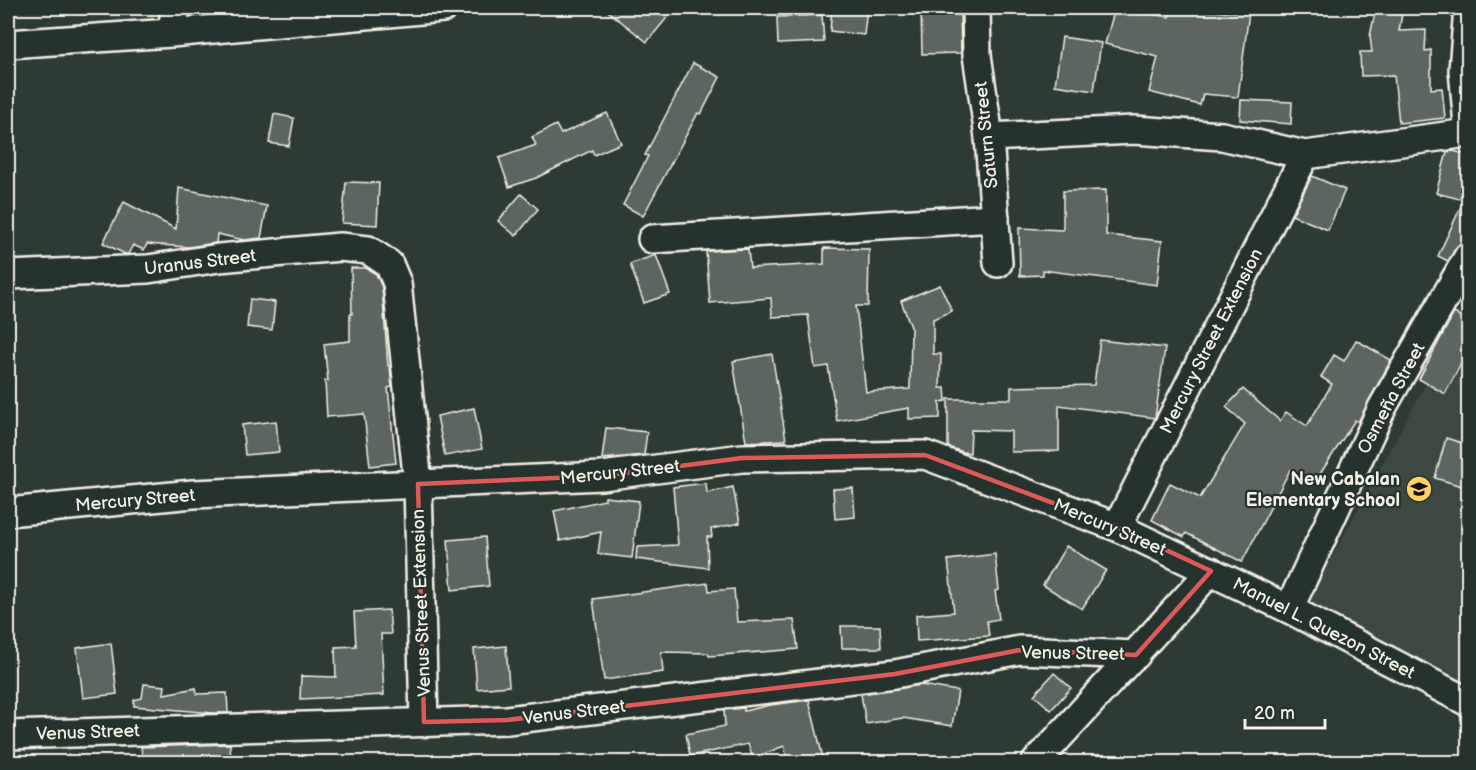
<svg xmlns="http://www.w3.org/2000/svg" width="1476" height="770" viewBox="0 0 1476 770" font-family="'Balsamiq Sans',sans-serif">
<rect width="100%" height="100%" fill="#2e3b34"/>
<filter id="ink" filterUnits="userSpaceOnUse"><feTurbulence type="fractalNoise" baseFrequency=".0167" numOctaves="2"/><feDisplacementMap in="SourceGraphic" scale="12" xChannelSelector="R" yChannelSelector="G"/><feConvolveMatrix kernelMatrix="1 2 1 2 8 2 1 2 1" color-interpolation-filters="sRGB"/></filter>
<g filter="url(#ink)">
<polygon fill="#3c4841" points="1468,318 1468,692 1305,607 1432,372"/>
<g fill="#5c655e" stroke="#f4f1e8" stroke-width="1.5">
<polygon points="604,8 675,8 647,42"/>
<polygon points="832,8 867,8 864,35 830,31"/>
<polygon points="921,8 960,8 961,53 922,54"/>
<polygon points="1115,8 1169,17 1170,8 1197,8 1197,11 1249,12 1238,97 1203,94 1200,105 1149,92 1158,57 1105,44"/>
<polygon points="1376,8 1403,8 1399,31 1426,30 1425,51 1431,50 1431,89 1442,88 1445,118 1399,123 1394,75 1361,76 1360,52 1372,52 1370,36"/>
<polygon points="822,15 824,42 778,44 777,17"/>
<polygon points="1062,37 1101,43 1094,91 1055,85"/>
<polygon points="693,63 720,77 701,114 698,113 643,216 623,205 648,156 645,155"/>
<polygon points="1241,100 1292,102 1291,124 1240,120"/>
<polygon points="607,113 621,143 594,155 592,150 536,178 509,187 499,158 536,145 532,137 556,125 561,134"/>
<polygon points="274,114 294,118 289,146 269,143"/>
<polygon points="1453,151 1468,155 1468,241 1460,244 1448,261 1438,256 1464,200 1436,193 1447,152"/>
<polygon points="1312,176 1345,190 1328,230 1292,215"/>
<polygon points="346,182 379,183 377,225 342,223"/>
<polygon points="179,188 267,206 261,238 244,240 217,234 216,243 188,247 147,244 144,250 133,245 128,254 125,254 103,243 124,202 176,229"/>
<polygon points="1106,190 1106,235 1162,241 1157,285 1043,270 1043,275 1020,276 1019,228 1063,230 1063,191"/>
<polygon points="521,194 538,209 516,236 498,221"/>
<polygon points="824,248 869,249 868,306 856,306 866,392 910,389 911,327 901,301 940,285 952,311 933,319 933,354 941,354 940,388 945,388 946,401 940,402 940,418 909,419 909,408 837,421 828,366 815,368 808,315 772,317 771,298 710,303 706,251 748,249 750,268 824,264"/>
<polygon points="656,255 670,294 644,303 630,264"/>
<polygon points="351,268 366,268 376,274 382,287 388,366 390,366 392,387 388,388 396,463 370,466 364,414 327,417 325,381 328,381 324,344 350,341 350,314 352,314"/>
<polygon points="250,299 275,302 272,330 247,327"/>
<polygon points="1454,313 1468,320 1468,350 1445,394 1419,379"/>
<polygon points="1100,340 1165,348 1155,418 1059,405 1059,451 1011,452 1011,431 971,430 970,453 963,452 948,447 948,399 1011,399 1011,387 1094,385"/>
<polygon points="1356,340 1391,360 1358,422 1355,420 1313,485 1290,470 1242,562 1186,533 1184,537 1152,520 1170,483 1200,498 1245,424 1226,407 1243,389 1280,421 1286,412 1307,426 1332,384 1321,377 1334,355 1344,361"/>
<polygon points="772,354 786,440 746,442 733,361"/>
<polygon points="474,408 482,449 445,456 437,416"/>
<polygon points="276,421 279,452 245,455 242,425"/>
<polygon points="606,428 647,432 644,455 602,459"/>
<polygon points="1446,438 1468,445 1468,488 1435,478"/>
<polygon points="706,483 707,493 733,487 740,523 711,529 712,537 707,537 708,568 636,559 637,547 678,545 673,487"/>
<polygon points="853,488 855,517 835,519 833,489"/>
<polygon points="605,497 639,501 632,558 598,554 601,532 560,541 554,511 605,500"/>
<polygon points="485,537 489,586 452,590 448,540"/>
<polygon points="1066,546 1106,570 1082,609 1043,585"/>
<polygon points="995,554 999,590 995,591 999,619 987,621 989,636 917,641 916,615 954,612 948,560"/>
<polygon points="708,583 709,591 734,589 737,622 794,620 798,649 709,656 708,653 661,652 663,672 604,680 593,599"/>
<polygon points="389,610 391,634 381,634 384,695 300,699 301,676 336,677 335,647 356,646 354,612"/>
<polygon points="841,626 880,626 881,648 842,648"/>
<polygon points="111,643 117,694 83,698 77,648"/>
<polygon points="506,646 509,686 477,689 474,649"/>
<polygon points="1054,673 1071,688 1051,710 1034,695"/>
<polygon points="144,684 165,686 164,694 196,688 197,694 227,693 228,713 213,713 134,706 134,700 142,698"/>
<polygon points="921,685 958,691 952,726 903,718 866,724 861,694"/>
<polygon points="809,700 824,762 788,762 784,746 753,758 748,744 690,756 686,734 725,726 724,710 744,708 744,711 771,705"/>
<polygon points="230,744 231,762 143,762 141,747"/>
</g>
<g fill="none" stroke-linecap="round" stroke-linejoin="round">
<g stroke="#f4f1e8" stroke-width="32">
<g id="minor">
<polyline points="976,8 977,55 989,137 998,263"/>
<polyline points="1468,8 1463,70 1468,125"/>
<polyline points="171,33 176,8"/>
<polyline points="8,44 171,33 443,8"/>
<polyline points="989,137 1134,130 1222,136 1305,155 1468,133"/>
<polyline points="652,239 995,218"/>
<polyline points="8,275 148,269 219,258 340,247 368,250 389,264 397,283 418,484 424,722"/>
<polyline points="8,512 193,494 602,476 742,458 925,455 1117,527 1289,609 1468,702"/>
<polyline points="1117,527 1305,155"/>
<polyline points="1289,609 1382,408 1468,257"/>
<polyline points="8,735 507,720 895,674 1020,650 1136,655"/>
<polyline points="1036,762 1211,571"/>
</g>
</g>
<use href="#minor" stroke="#26332d" stroke-width="27"/>
</g>
</g>
<path fill="none" stroke="#de5a58" stroke-width="4.5" stroke-linejoin="round" d="M925,455L1117,527L1211,571L1136,655L1020,650L895,674L507,720L424,722L418,484L602,476L742,458Z"/>
<defs>
<g id="school-disc" transform="scale(1.35)"><circle r="9.5" fill="#ffd166" stroke="#26332d"/><path d="M0-5L7-2L0 1L-7-2ZM-4 1L0 2.5L4 1V4Q0 6-4 4Z" fill="#111"/></g>
</defs>
<g fill-rule="evenodd">
<use href="#school-disc" x="1419" y="489"/>
</g>
<g text-anchor="middle" stroke-width="4.5" stroke-linejoin="round" paint-order="stroke">
<g font-size="18" fill="#f4f1e8" stroke="#26332d">
<text transform="translate(986 135) rotate(-96)" y="6">Saturn Street</text>
<text transform="translate(200 262) rotate(-7)" y="6">Uranus Street</text>
<text transform="translate(1211 341) rotate(-63)" y="6">Mercury Street Extension</text>
<text transform="translate(1391 398) rotate(-62)" y="6">Osmeña Street</text>
<text transform="translate(620 472) rotate(-6)" y="6">Mercury Street</text>
<text transform="translate(135 500) rotate(-5)" y="6">Mercury Street</text>
<text transform="translate(1110 527) rotate(23)" y="6">Mercury Street</text>
<text transform="translate(421 603) rotate(-92)" y="6">Venus Street Extension</text>
<text transform="translate(1324 628) rotate(27)" y="6">Manuel L. Quezon Street</text>
<text transform="translate(1073 653) rotate(1)" y="6">Venus Street</text>
<text transform="translate(574 712) rotate(-7)" y="6">Venus Street</text>
<text transform="translate(88 732) rotate(-2)" y="6">Venus Street</text>
</g>
<g font-size="18" font-weight="bold" fill="#f4f1e8" stroke="#26332d" text-anchor="end">
<text x="1400" y="485">New Cabalan<tspan x="1400" dy="21">Elementary School</tspan></text>
</g>
</g>
<rect width="1476" height="770" fill="none" stroke="#26332d" stroke-width="30"/>
<rect x="15" y="15" width="1446" height="740" fill="none" stroke="#f4f1e8" stroke-width="2" filter="url(#ink)"/>
<path d="M1245 719v9h80v-9" fill="none" stroke="#f4f1e8" stroke-width="3"/>
<text x="1254" y="719" font-size="18" fill="#f4f1e8" stroke="#26332d" stroke-width="4.5" paint-order="stroke">20 m</text>
</svg>
